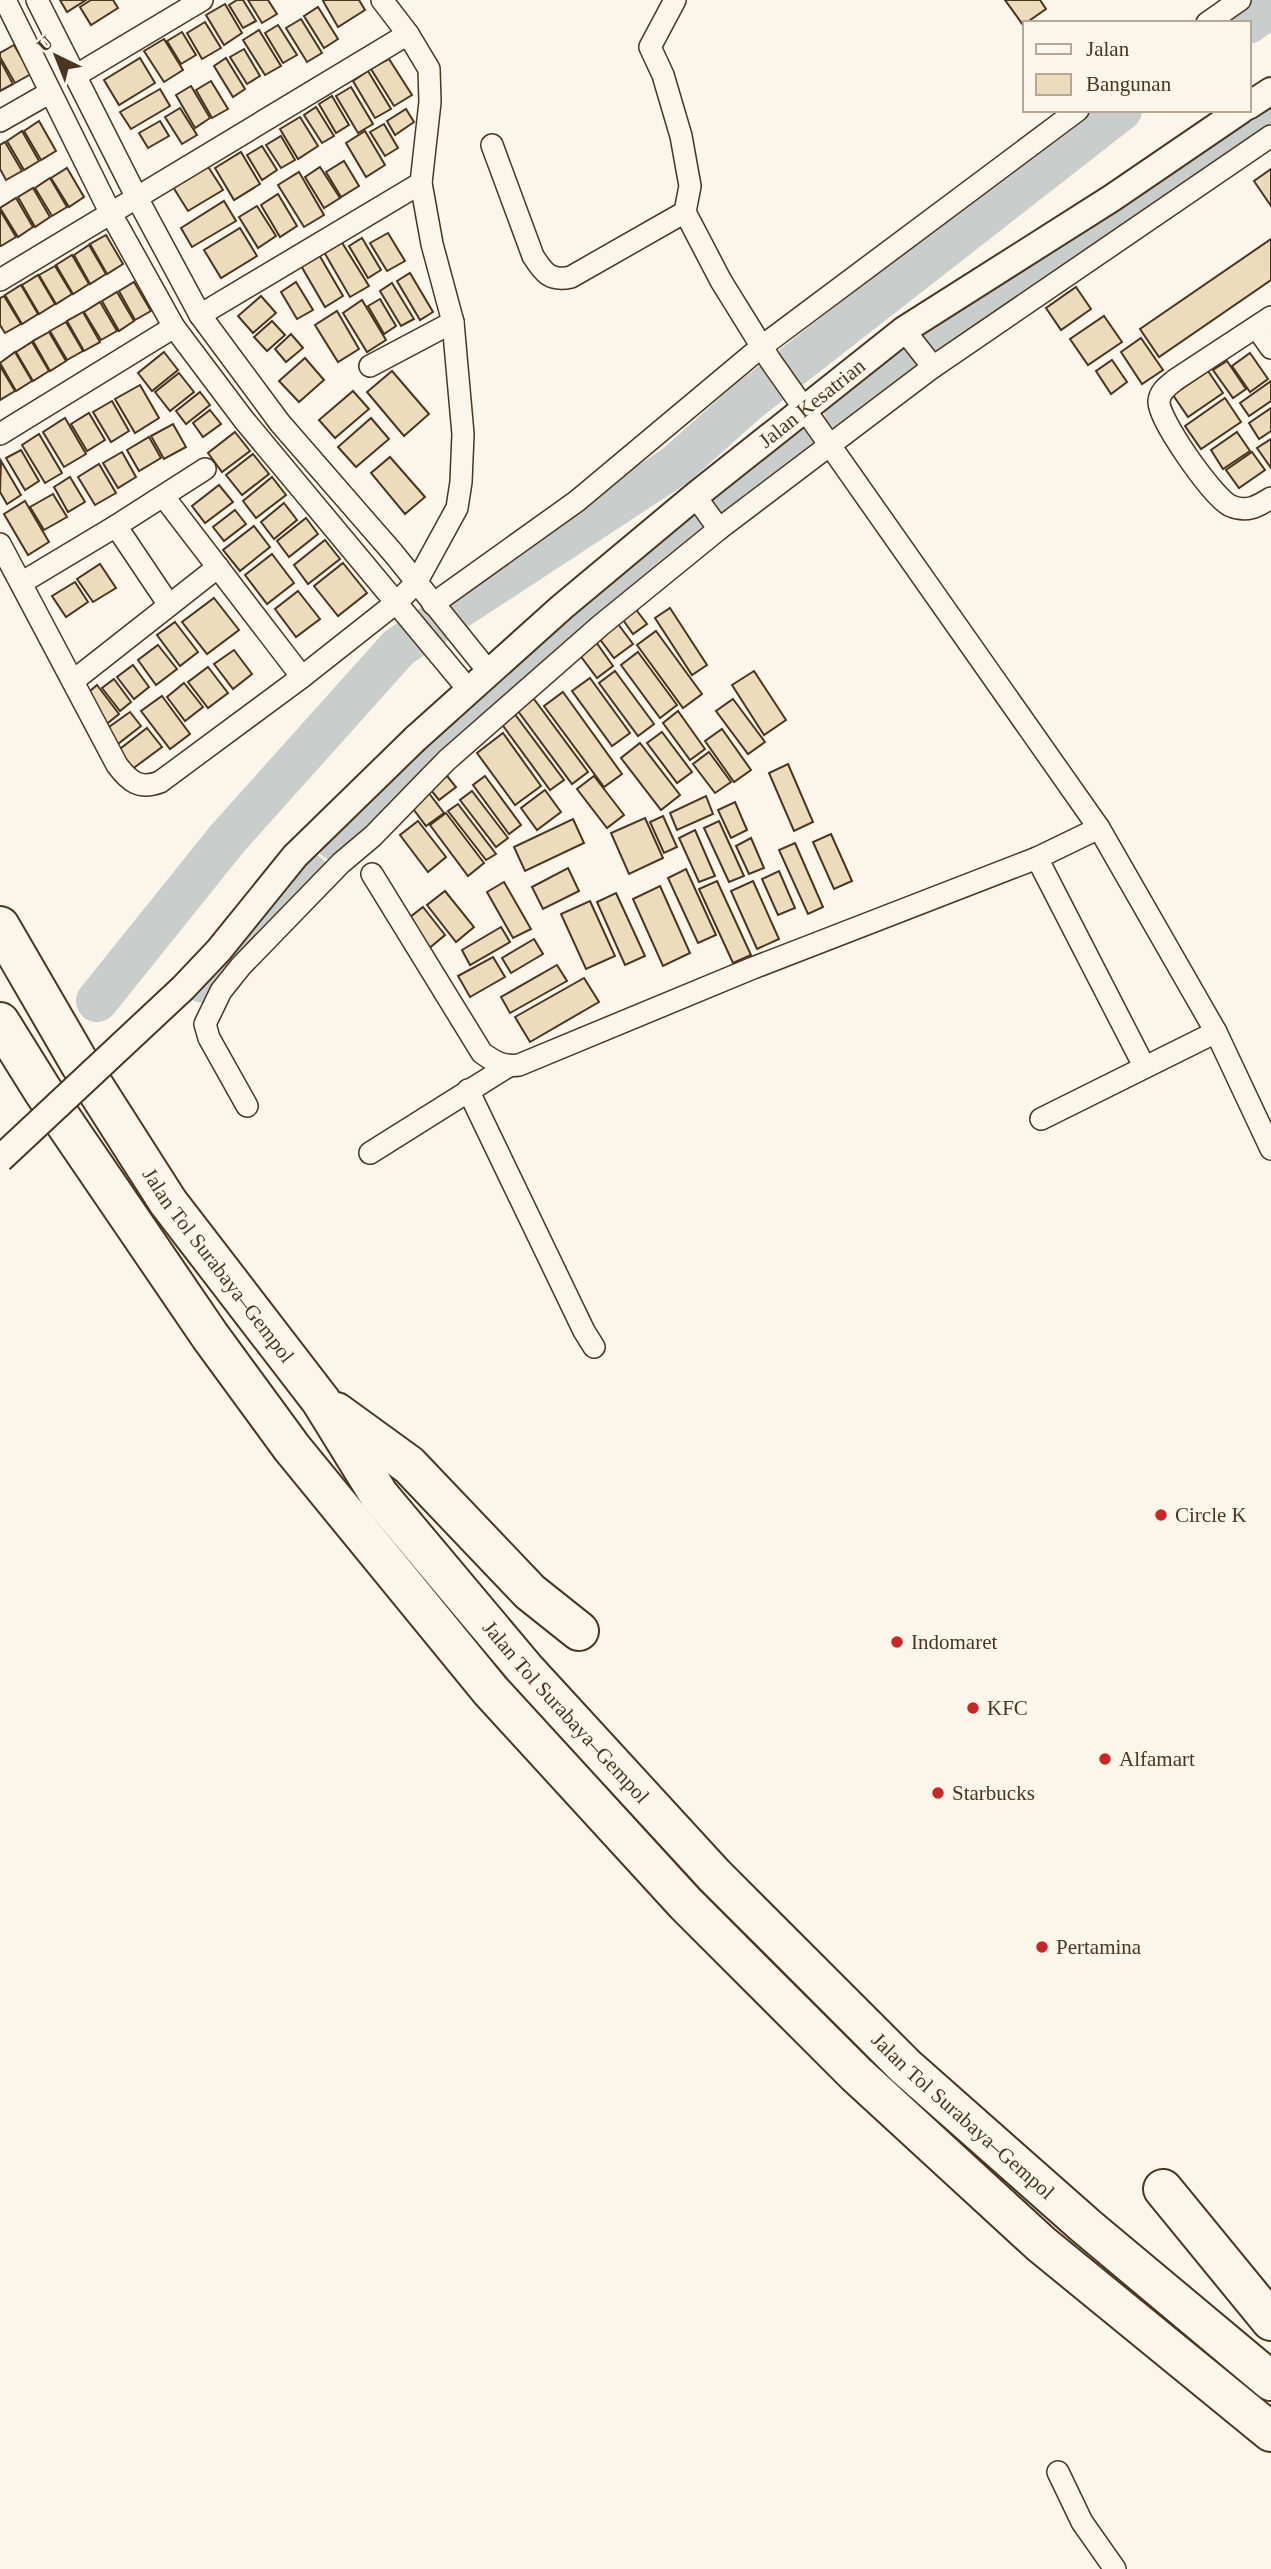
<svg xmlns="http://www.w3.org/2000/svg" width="1271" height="2569" viewBox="0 0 1271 2569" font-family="Georgia,serif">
<rect width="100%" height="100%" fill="#fbf6e9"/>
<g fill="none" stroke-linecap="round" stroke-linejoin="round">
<g stroke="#c9cecd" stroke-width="42">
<polyline points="1248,23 1271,7"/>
<polyline points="845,410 1134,214 1271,116"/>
<polyline points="336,840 492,695 696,527 798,448"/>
<polyline points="203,982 308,874"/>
<polyline points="97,1001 227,839 399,647 675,466 748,401 1121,110"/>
</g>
</g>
<g fill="#ecdcbc" stroke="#4a3520" stroke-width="2">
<polygon points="60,0 86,0 67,12"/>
<polygon points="91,0 113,0 118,8 91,25 80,7"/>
<polygon points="237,0 243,0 256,21 243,28 229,5"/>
<polygon points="248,0 268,0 277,14 262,23"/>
<polygon points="325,0 359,0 365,10 338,27 323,1"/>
<polygon points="1005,0 1040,0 1046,9 1023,25"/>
<polygon points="225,4 242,33 224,45 206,15"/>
<polygon points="318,7 338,39 324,48 304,16"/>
<polygon points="301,19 322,53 307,62 286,28"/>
<polygon points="205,22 221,48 202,59 187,33"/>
<polygon points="278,25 297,55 283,63 265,33"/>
<polygon points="259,30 281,66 265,75 243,40"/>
<polygon points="182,32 196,55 181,64 167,41"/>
<polygon points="164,39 183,70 164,82 144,51"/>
<polygon points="14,45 31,74 15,83 0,57 0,53"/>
<polygon points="244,49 260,76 247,84 230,57"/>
<polygon points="140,58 155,83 119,105 104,80"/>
<polygon points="226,58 245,89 233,97 214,66"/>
<polygon points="389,59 412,95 394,106 371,69"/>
<polygon points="0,60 13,84 0,91"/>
<polygon points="368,71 391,109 375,118 353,81"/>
<polygon points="211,81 228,109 212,118 196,90"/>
<polygon points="191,86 210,118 195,128 176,95"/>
<polygon points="351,87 373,124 358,133 336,96"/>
<polygon points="160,89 170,106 131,129 120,112"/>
<polygon points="332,96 349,125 336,133 319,104"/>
<polygon points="316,107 334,136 322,143 304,115"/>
<polygon points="180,108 197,135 182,144 165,117"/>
<polygon points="406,109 414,122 395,135 387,121"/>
<polygon points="300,117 318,146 298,159 280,129"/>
<polygon points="39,121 56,151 41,160 24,131"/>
<polygon points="160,121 169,136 148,148 139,133"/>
<polygon points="384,124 398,148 385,156 370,132"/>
<polygon points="22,131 39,161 24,170 7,141"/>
<polygon points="365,131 385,165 366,177 346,143"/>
<polygon points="281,136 295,160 281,168 266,145"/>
<polygon points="5,142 22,171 6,180 0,169 0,145"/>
<polygon points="262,146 277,170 262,180 247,155"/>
<polygon points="241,152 260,184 234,200 215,168"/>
<polygon points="344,161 359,186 341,197 326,172"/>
<polygon points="207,165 223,190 188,211 173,187"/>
<polygon points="320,167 340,198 324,208 305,177"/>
<polygon points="67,168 84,197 69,207 51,178"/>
<polygon points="1271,169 1271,206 1254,181"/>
<polygon points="299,172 324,215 304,227 278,185"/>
<polygon points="50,178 67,207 52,216 35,188"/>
<polygon points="33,188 50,217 35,227 18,197"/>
<polygon points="278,194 297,226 280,237 261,205"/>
<polygon points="16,198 33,227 18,237 0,208"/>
<polygon points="224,201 236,221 192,247 181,228"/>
<polygon points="257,206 276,236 258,248 239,217"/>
<polygon points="0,210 16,237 1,246 0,245"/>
<polygon points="240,228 257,256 221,278 204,250"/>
<polygon points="388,233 405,261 387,271 370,243"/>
<polygon points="106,235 123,264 107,274 90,244"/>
<polygon points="362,238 381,270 368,278 349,246"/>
<polygon points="1271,239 1271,280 1159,357 1140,329"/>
<polygon points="341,241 369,286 350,297 324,252"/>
<polygon points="89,245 106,274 90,284 74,255"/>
<polygon points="318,253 343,296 325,307 300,264"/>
<polygon points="72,255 89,284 73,294 56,265"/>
<polygon points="55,266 72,294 56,304 39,275"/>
<polygon points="410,273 433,312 420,320 397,281"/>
<polygon points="38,275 55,304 39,314 22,285"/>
<polygon points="134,282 151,311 135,320 119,291"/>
<polygon points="296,282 313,310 297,319 281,292"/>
<polygon points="392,283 414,319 401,326 380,291"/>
<polygon points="21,285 38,314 22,324 5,295"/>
<polygon points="1076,287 1091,309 1061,330 1046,308"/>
<polygon points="117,292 134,321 119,331 102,301"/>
<polygon points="4,296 21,324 5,333 0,325 0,298"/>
<polygon points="261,296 276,313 253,333 238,316"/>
<polygon points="380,299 396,326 384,334 368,306"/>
<polygon points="362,300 386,340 367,352 343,313"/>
<polygon points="100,302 117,331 101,340 84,312"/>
<polygon points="337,311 359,349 338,362 315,325"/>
<polygon points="83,312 100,342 84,351 67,321"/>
<polygon points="1104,316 1122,342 1088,365 1070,339"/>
<polygon points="272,321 285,335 267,351 254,337"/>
<polygon points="66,322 83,351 67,360 50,331"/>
<polygon points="49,332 66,361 50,371 33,341"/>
<polygon points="291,334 303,348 286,362 275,349"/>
<polygon points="1141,338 1163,370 1142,384 1121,352"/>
<polygon points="32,342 49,371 33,381 16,352"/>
<polygon points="15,352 32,381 16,391 0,363"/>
<polygon points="164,352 178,370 152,391 138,373"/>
<polygon points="1250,353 1268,379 1250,392 1232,366"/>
<polygon points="305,358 324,380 299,402 279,381"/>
<polygon points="1112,360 1127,382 1111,394 1096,371"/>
<polygon points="1227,361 1246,389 1233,398 1213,370"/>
<polygon points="0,366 15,391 0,400"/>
<polygon points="392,371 429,414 404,436 367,392"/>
<polygon points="1208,371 1223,393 1188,417 1173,395"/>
<polygon points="179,373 194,392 170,411 155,392"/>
<polygon points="1271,381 1271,401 1249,416 1240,403"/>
<polygon points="140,385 159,418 135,433 115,399"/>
<polygon points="353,391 369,409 335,438 319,420"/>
<polygon points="200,392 210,405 186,424 176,411"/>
<polygon points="1225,398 1241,422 1201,449 1185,426"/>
<polygon points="112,401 129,431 111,442 93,412"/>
<polygon points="1271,408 1271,431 1259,439 1249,423"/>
<polygon points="210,410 221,424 203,437 193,423"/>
<polygon points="89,413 105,440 87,451 71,424"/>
<polygon points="65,418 86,454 64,467 43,432"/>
<polygon points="371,418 389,439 356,467 338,447"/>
<polygon points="173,424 186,447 164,459 151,436"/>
<polygon points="235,432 250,451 222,472 208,453"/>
<polygon points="1237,432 1250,451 1223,469 1211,450"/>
<polygon points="39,434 62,473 45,483 22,445"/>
<polygon points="149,437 161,458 139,471 127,450"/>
<polygon points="1271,439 1271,468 1257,448"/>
<polygon points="21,450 39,481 25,490 6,458"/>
<polygon points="122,452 136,477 118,488 103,463"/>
<polygon points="1252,452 1265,470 1239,488 1226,470"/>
<polygon points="253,454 269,474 242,495 226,475"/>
<polygon points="390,457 425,497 405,514 371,473"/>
<polygon points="1,461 21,495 7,504 0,492"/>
<polygon points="99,464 116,493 95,505 78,477"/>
<polygon points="70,477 85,502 68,512 54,487"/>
<polygon points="272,477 286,495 256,518 243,501"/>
<polygon points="219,485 233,502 205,523 192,506"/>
<polygon points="53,494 67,517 44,530 30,507"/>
<polygon points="25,501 49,542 28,555 4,514"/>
<polygon points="284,503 297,520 274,539 261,522"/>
<polygon points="235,510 246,524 224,541 213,527"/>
<polygon points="306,518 318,534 289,557 277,541"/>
<polygon points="254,526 270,547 240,571 223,550"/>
<polygon points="325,540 340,559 308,584 294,565"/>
<polygon points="272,554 294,583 267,604 245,575"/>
<polygon points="343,563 367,593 338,616 314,586"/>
<polygon points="100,564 116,588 93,602 77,579"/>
<polygon points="75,582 88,602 66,617 52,596"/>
<polygon points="298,591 320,619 296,637 275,609"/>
<polygon points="214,598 239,630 207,654 182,622"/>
<polygon points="634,607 647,624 633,634 621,617"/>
<polygon points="670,608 707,665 692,675 655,618"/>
<polygon points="615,620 633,644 614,658 596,634"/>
<polygon points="175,622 198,652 180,666 157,635"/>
<polygon points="656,631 702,694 683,708 637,645"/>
<polygon points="596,642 613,666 597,678 579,654"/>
<polygon points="158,645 177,669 156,685 138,660"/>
<polygon points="234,650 252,674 233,689 214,664"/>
<polygon points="638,652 677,705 660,718 621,665"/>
<polygon points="133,665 149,687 134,699 117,677"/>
<polygon points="208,667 228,693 208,708 188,682"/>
<polygon points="615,671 654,724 638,736 599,683"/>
<polygon points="754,671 786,720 764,735 732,685"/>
<polygon points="590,678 630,733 612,746 572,691"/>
<polygon points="114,679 131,702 120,711 102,688"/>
<polygon points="184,683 203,707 185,721 167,697"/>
<polygon points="97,685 119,714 104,726 83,697"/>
<polygon points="563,692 622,774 604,787 544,706"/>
<polygon points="531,695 588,772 572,784 515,707"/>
<polygon points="162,696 190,734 170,749 141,711"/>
<polygon points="733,699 765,742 748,754 716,711"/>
<polygon points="678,711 705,749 690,760 663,723"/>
<polygon points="130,712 141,726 114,747 102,732"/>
<polygon points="514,713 564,780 550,790 501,723"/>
<polygon points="147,728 162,747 131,770 116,752"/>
<polygon points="722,729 751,770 734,782 705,741"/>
<polygon points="662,732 692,772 677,783 647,743"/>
<polygon points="503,733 541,786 515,805 477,753"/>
<polygon points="640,743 680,795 661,810 621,758"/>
<polygon points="709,752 731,782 715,793 693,764"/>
<polygon points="788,764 813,822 794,831 769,773"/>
<polygon points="443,771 456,787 439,800 426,784"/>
<polygon points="485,776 521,825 509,834 473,785"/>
<polygon points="594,776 624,815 607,828 577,789"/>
<polygon points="425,788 444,813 426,826 408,802"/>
<polygon points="545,790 561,812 537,830 521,808"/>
<polygon points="472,791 508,838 496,847 460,800"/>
<polygon points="706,796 713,814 677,830 670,813"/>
<polygon points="735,802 747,830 731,838 718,810"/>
<polygon points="458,804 496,854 486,860 448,811"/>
<polygon points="446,813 484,863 468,876 430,825"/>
<polygon points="663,816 677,847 664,853 650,822"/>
<polygon points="645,818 663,858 629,874 611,833"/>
<polygon points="573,819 584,843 525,871 514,847"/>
<polygon points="418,821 446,857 428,872 400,835"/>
<polygon points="719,821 744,876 729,882 704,828"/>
<polygon points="695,830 715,876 699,882 679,838"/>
<polygon points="831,834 852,881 834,889 813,842"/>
<polygon points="751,838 764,868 749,874 736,846"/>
<polygon points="795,843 823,907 808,914 779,850"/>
<polygon points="568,868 579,891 543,909 532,887"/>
<polygon points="686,869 716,935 698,943 668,878"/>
<polygon points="779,871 795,908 778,915 762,879"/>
<polygon points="717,881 751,955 733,963 699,889"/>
<polygon points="753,881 779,939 757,949 731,891"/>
<polygon points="504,882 531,929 513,938 487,892"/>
<polygon points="660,886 690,953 663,966 633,899"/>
<polygon points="445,891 474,927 456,942 427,905"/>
<polygon points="616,893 645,956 625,965 597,902"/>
<polygon points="590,901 615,956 586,969 561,914"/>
<polygon points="423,907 445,935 427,950 405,921"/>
<polygon points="501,927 510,942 470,965 462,950"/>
<polygon points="534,939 543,954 511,973 502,958"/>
<polygon points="493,957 505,977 470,997 458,976"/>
<polygon points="557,965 567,981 510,1013 501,997"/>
<polygon points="584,978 599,1002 530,1042 515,1017"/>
</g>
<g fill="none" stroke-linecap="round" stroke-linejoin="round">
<g stroke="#4a3520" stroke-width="24">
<g id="minor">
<polyline points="5,0 110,212 174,327 244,420 468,689"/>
<polyline points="37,0 136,196 200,315 280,423 394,554 488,671"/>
<polyline points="675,0 650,47 663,75 681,136 690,186 685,212 721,281 770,360 1099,828 1216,1032 1271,1149"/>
<polyline points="1207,23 1240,0"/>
<polyline points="75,76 202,0"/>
<polyline points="0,121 49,93"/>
<path d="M492,145L533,256C543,272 550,282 571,277L685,212"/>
<polyline points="0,280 408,34"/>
<polyline points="200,315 421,183"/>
<path d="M1271,317L1175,380C1168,386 1160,391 1159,401C1157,418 1214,499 1231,506C1247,513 1258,506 1271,498"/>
<polyline points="1257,328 1271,348"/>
<polyline points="904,330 933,367"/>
<polyline points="370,366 453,322"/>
<polyline points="0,434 174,327"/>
<polyline points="695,496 719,529"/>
<polyline points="164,497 302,677"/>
<polyline points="116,526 169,605"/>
<path d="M0,544L117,765C129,781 139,790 160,782L302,677L397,602L416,583L457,508L461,482L463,434L453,322L432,244L421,183L430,102L429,69L408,34L382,0"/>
<polyline points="21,583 116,526 205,469"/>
<polyline points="433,604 577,501 761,347 1078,110"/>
<polyline points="73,681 218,567"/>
<polyline points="1037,858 1144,1066"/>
<path d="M372,874L482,1053C495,1062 503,1067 519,1065L753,968L1037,858L1099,828"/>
<polyline points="468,1090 584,1331 594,1347"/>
<polyline points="247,1106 209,1038 205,1024 221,991 241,966 341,863 373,836 447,760 601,625 719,529 933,367 1271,136"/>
<polyline points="1041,1119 1216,1032"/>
<polyline points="370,1153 507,1067"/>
<polyline points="1058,2472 1082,2522 1115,2569"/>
</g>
</g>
<g stroke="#4a3520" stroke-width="30">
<g id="tertiary">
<polyline points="1248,106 1271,91"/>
<path id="s1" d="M415,739L562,607L695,496L904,330L1112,198L1241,110"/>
</g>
</g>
<g stroke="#4a3520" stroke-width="42">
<g id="motorway">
<path id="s2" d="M0,926L80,1064L168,1202L321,1401L379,1495L525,1669L714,1875L906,2067L1087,2227L1271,2381"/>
<polyline points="0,1022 43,1091 210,1336 292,1448 490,1690 686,1904 856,2074 1041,2244 1271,2432"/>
<polyline points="336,1412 409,1465 530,1592 579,1631"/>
<polyline points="1163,2189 1271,2321"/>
</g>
</g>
<use href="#minor" stroke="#fbf6e9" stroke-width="21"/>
<use href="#tertiary" stroke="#fbf6e9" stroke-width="26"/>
<use href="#motorway" stroke="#fbf6e9" stroke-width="38"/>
<g stroke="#4a3520" stroke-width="30" stroke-linecap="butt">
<polyline id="tertiary-bridge" points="0,1159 183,988 219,950 295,856 415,739"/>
</g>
<use href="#tertiary-bridge" stroke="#fbf6e9" stroke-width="26"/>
</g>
<g fill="#c62828" stroke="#fbf6e9" stroke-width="2.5">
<circle cx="1161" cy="1515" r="7"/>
<circle cx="897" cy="1642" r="7"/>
<circle cx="973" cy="1708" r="7"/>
<circle cx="1105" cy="1759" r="7"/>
<circle cx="938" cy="1793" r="7"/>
<circle cx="1042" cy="1947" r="7"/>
</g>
<g text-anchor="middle" stroke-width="5" stroke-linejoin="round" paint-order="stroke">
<g font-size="21" fill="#4a3520" stroke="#fbf6e9">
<text dy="7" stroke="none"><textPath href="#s1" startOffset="520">Jalan Kesatrian</textPath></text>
<text dy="7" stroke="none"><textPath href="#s2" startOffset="404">Jalan Tol Surabaya–Gempol</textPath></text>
<text dy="7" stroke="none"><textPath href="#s2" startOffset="971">Jalan Tol Surabaya–Gempol</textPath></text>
<text dy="7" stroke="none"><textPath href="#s2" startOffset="1538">Jalan Tol Surabaya–Gempol</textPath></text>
</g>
<g font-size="21" fill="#4a3520" stroke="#fbf6e9" text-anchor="start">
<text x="1175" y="1522">Circle K</text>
<text x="911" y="1649">Indomaret</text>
<text x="987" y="1715">KFC</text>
<text x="1119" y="1766">Alfamart</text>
<text x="952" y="1800">Starbucks</text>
<text x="1056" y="1954">Pertamina</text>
</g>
</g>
<rect x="1023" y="21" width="228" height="91" fill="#fbf6e9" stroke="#b4a999" stroke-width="2"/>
<rect x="1036" y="44" width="35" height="10" fill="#fbf6e9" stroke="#b4a999" stroke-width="2"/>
<text x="1086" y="56" font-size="21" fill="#4a3520">Jalan</text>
<rect x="1036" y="74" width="35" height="21" fill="#ecdcbc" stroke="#b4a999" stroke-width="2"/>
<text x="1086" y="91" font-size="21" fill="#4a3520">Bangunan</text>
<g transform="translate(56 56) rotate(317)" stroke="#fbf6e9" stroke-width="5" paint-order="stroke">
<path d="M0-5L12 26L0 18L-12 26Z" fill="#4a3520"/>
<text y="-10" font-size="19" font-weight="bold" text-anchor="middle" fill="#4a3520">U</text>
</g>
</svg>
